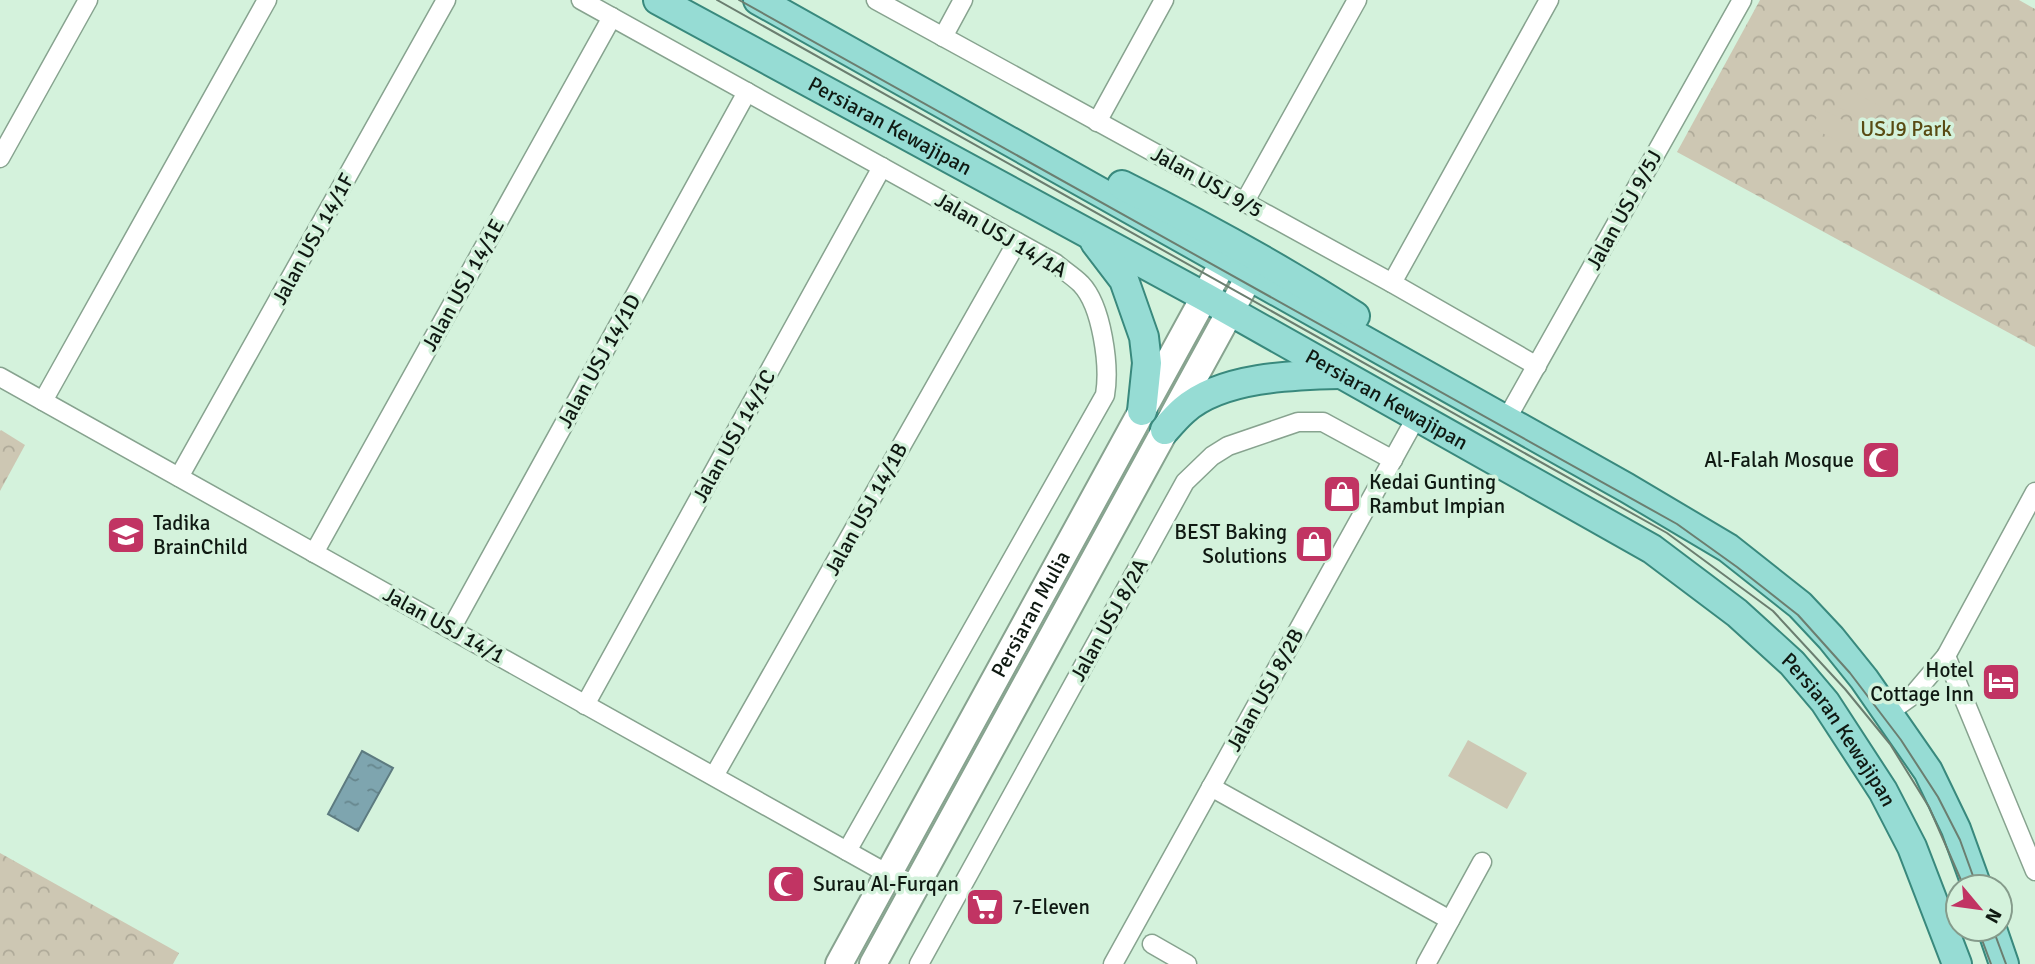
<svg xmlns="http://www.w3.org/2000/svg" width="2035" height="964" viewBox="0 0 2035 964" font-family="Signika,sans-serif">
<defs>
<pattern id="park-crowns" width="20" height="18" patternUnits="userSpaceOnUse" patternTransform="scale(1.75)"><rect width="20" height="18" fill="#cdc7b3"/><path d="M2 6a3 3 0 1 1 6 0M12 15a3 3 0 1 1 6 0" fill="none" stroke="#afaa99"/></pattern>
<pattern id="water-ripples" width="26" height="14" patternUnits="userSpaceOnUse" patternTransform="scale(1.75)"><rect width="26" height="14" fill="#7ea5af"/><path d="M2 4q2-2 4 0t4 0M15 11q2-2 4 0t4 0" fill="none" stroke="#66868d"/></pattern>
</defs>
<rect width="100%" height="100%" fill="#d4f2dc"/>
<g fill="url(#park-crowns)">
<polygon points="1760,0 2019,0 2035,9 2035,347 1677,152"/>
<polygon points="1,430 25,445 0,491 0,431"/>
<polygon points="0,853 179,953 173,964 0,964"/>
</g>
<g fill="#cdc7b3">
<polygon points="1845,87 1881,107 1872,125 1835,105"/>
<polygon points="1822,109 1856,127 1846,146 1811,127"/>
<polygon points="1468,740 1527,773 1507,809 1448,776"/>
</g>
<polygon fill="url(#water-ripples)" stroke="#5d7b80" stroke-width="2" points="362,751 393,768 358,831 328,814"/>
<g fill="none" stroke-linecap="round" stroke-linejoin="round">
<g stroke="#87a38f" stroke-width="21">
<g id="minor">
<path d="M581,0L1055,263C1063,270 1073,276 1081,284C1102,306 1110,366 1105,395L847,851"/>
<polyline points="876,0 1392,283 1537,366"/>
<polyline points="943,37 963,0"/>
<polyline points="1097,122 1164,0"/>
<polyline points="0,158 88,0"/>
<polyline points="1244,203 1357,0"/>
<polyline points="1392,283 1549,0"/>
<polyline points="0,377 888,874 916,885"/>
<polyline points="43,401 267,0"/>
<polyline points="1506,420 1742,0"/>
<polyline points="179,477 446,0"/>
<polyline points="314,553 612,17"/>
<polyline points="451,629 747,92"/>
<polyline points="1946,656 2035,871"/>
<polyline points="585,705 882,167"/>
<polyline points="1888,713 1912,696 1946,656 2035,492"/>
<polyline points="714,776 1017,242"/>
<polyline points="1211,787 1450,920"/>
<polyline points="1152,944 1187,964"/>
<polyline points="919,964 1185,482 1212,456 1228,446 1298,422 1323,422 1393,460"/>
<polyline points="1113,964 1417,416"/>
<polyline points="1426,964 1482,862"/>
</g>
</g>
<g stroke="#87a38f" stroke-width="30">
<g id="secondary">
<path id="s1" d="M839,964L1223,263"/>
<polyline points="873,964 1249,277"/>
</g>
</g>
<g stroke="#39897d" stroke-width="32">
<g id="primary">
<path id="s2" d="M658,0L1205,297L1652,549L1737,613L1792,663L1825,702L1883,791L1912,847L1957,964"/>
<polyline points="758,0 1627,488 1728,548 1800,605 1831,638 1864,679 1928,771 1956,829 1977,887"/>
<path d="M1122,185C1202,225 1280,268 1355,316"/>
<polyline points="1095,242 1124,280 1144,337 1147,363 1142,411"/>
<path d="M1165,430C1171,423 1177,416 1184,410C1221,377 1293,375 1340,374"/>
<polyline points="1992,929 2004,964"/>
</g>
</g>
<use href="#minor" stroke="#fff" stroke-width="18"/>
<use href="#secondary" stroke="#fff" stroke-width="26"/>
<use href="#primary" stroke="#96dcd4" stroke-width="28"/>
<g stroke="#6b7e70" stroke-width="2">
<polyline points="717,0 1667,533 1773,611 1845,689 1890,744 1929,807 1964,887"/>
<polyline points="739,0 1677,524 1737,567 1798,615 1850,673 1901,740 1938,797 1960,840 1977,887"/>
<polyline points="1978,929 1991,964"/>
<polyline points="1993,929 2006,964"/>
</g>
</g>
<defs>
<g id="mosque-square" transform="scale(2.0125)"><rect x="-9" y="-9" width="18" height="18" rx="4" fill="#c13463" stroke="#d4f2dc"/><path d="M3.5-4.9A6 6 0 1 0 3.5 4.9A5 5 0 1 1 3.5-4.9Z" fill="#fff"/></g>
<g id="shop-square" transform="scale(2.0125)"><rect x="-9" y="-9" width="18" height="18" rx="4" fill="#c13463" stroke="#d4f2dc"/><path d="M-5-2.5h2.3a2.7 3.5 0 0 1 5.4 0H5L5.5 6h-11ZM-1.5-2.5h3a1.5 2.3 0 0 0-3 0Z" fill="#fff"/></g>
<g id="school-square" transform="scale(2.0125)"><rect x="-9" y="-9" width="18" height="18" rx="4" fill="#c13463" stroke="#d4f2dc"/><path d="M0-5L7-2L0 1L-7-2ZM-4 1L0 2.5L4 1V4Q0 6-4 4Z" fill="#fff"/></g>
<g id="hotel-square" transform="scale(2.0125)"><rect x="-9" y="-9" width="18" height="18" rx="4" fill="#c13463" stroke="#d4f2dc"/><path d="M-6-4.5h1.5V1H6V5H4.5V3h-9V5H-6ZM-4 0a1.8 1.8 0 1 1 3.6 0ZM.5 0V-2.5h3Q6-2.5 6 0Z" fill="#fff"/></g>
<g id="supermarket-square" transform="scale(2.0125)"><rect x="-9" y="-9" width="18" height="18" rx="4" fill="#c13463" stroke="#d4f2dc"/><path d="M-6-5.5h2.5l.6 2H6L4.5 2H-2.5L-4.4-4H-6ZM-1.5 3.2a1.3 1.3 0 1 0 .1 0ZM3 3.2a1.3 1.3 0 1 0 .1 0Z" fill="#fff"/></g>
</defs>
<g fill-rule="evenodd">
<use href="#mosque-square" x="1881" y="460"/>
<use href="#shop-square" x="1342" y="494"/>
<use href="#school-square" x="126" y="535"/>
<use href="#shop-square" x="1314" y="544"/>
<use href="#hotel-square" x="2001" y="682"/>
<use href="#mosque-square" x="786" y="884"/>
<use href="#supermarket-square" x="985" y="907"/>
</g>
<g text-anchor="middle" stroke-width="7" stroke-linejoin="round" paint-order="stroke">
<g font-size="21" fill="#0f1912" stroke="#d4f2dc">
<text dy="7" stroke="none"><textPath href="#s2" startOffset="264">Persiaran Kewajipan</textPath></text>
<text transform="translate(1207 182) rotate(29)" y="7">Jalan USJ 9/5</text>
<text transform="translate(1624 210) rotate(-61)" y="7">Jalan USJ 9/5J</text>
<text transform="translate(1001 235) rotate(30)" y="7">Jalan USJ 14/1A</text>
<text transform="translate(313 239) rotate(-61)" y="7">Jalan USJ 14/1F</text>
<text transform="translate(463 285) rotate(-61)" y="7">Jalan USJ 14/1E</text>
<text transform="translate(599 361) rotate(-61)" y="7">Jalan USJ 14/1D</text>
<text dy="7" stroke="none"><textPath href="#s2" startOffset="831">Persiaran Kewajipan</textPath></text>
<text transform="translate(734 436) rotate(-61)" y="7">Jalan USJ 14/1C</text>
<text transform="translate(866 509) rotate(-61)" y="7">Jalan USJ 14/1B</text>
<text dy="7" stroke="none"><textPath href="#s1" startOffset="399">Persiaran Mulia</textPath></text>
<text transform="translate(1109 620) rotate(-61)" y="7">Jalan USJ 8/2A</text>
<text transform="translate(444 625) rotate(29)" y="7">Jalan USJ 14/1</text>
<text transform="translate(1265 690) rotate(-61)" y="7">Jalan USJ 8/2B</text>
<text dy="7" stroke="none"><textPath href="#s2" startOffset="1398">Persiaran Kewajipan</textPath></text>
</g>
<g font-size="21" fill="#594b13" stroke="#d4f2dc">
<text x="1906" y="136">USJ9 Park</text>
</g>
<g font-size="21" fill="#0f1912" stroke="#d4f2dc" text-anchor="start">
<text x="1854" y="467" text-anchor="end">Al-Falah Mosque</text>
<text x="1369" y="489">Kedai Gunting<tspan x="1369" dy="24">Rambut Impian</tspan></text>
<text x="153" y="530">Tadika<tspan x="153" dy="24">BrainChild</tspan></text>
<text x="1287" y="539" text-anchor="end">BEST Baking<tspan x="1287" dy="24">Solutions</tspan></text>
<text x="1974" y="677" text-anchor="end">Hotel<tspan x="1974" dy="24">Cottage Inn</tspan></text>
<text x="813" y="891">Surau Al-Furqan</text>
<text x="1012" y="914">7-Eleven</text>
</g>
</g>
<g transform="translate(1979 908) rotate(119)"><circle r="33" fill="#d4f2dc" stroke="#859b8b" stroke-width="2"/>
<path d="M0-5L12 26L0 18L-12 26Z" fill="#c13463"/>
<text y="-10" font-size="19" font-weight="bold" text-anchor="middle" fill="#0f1912">N</text>
</g>
</svg>
